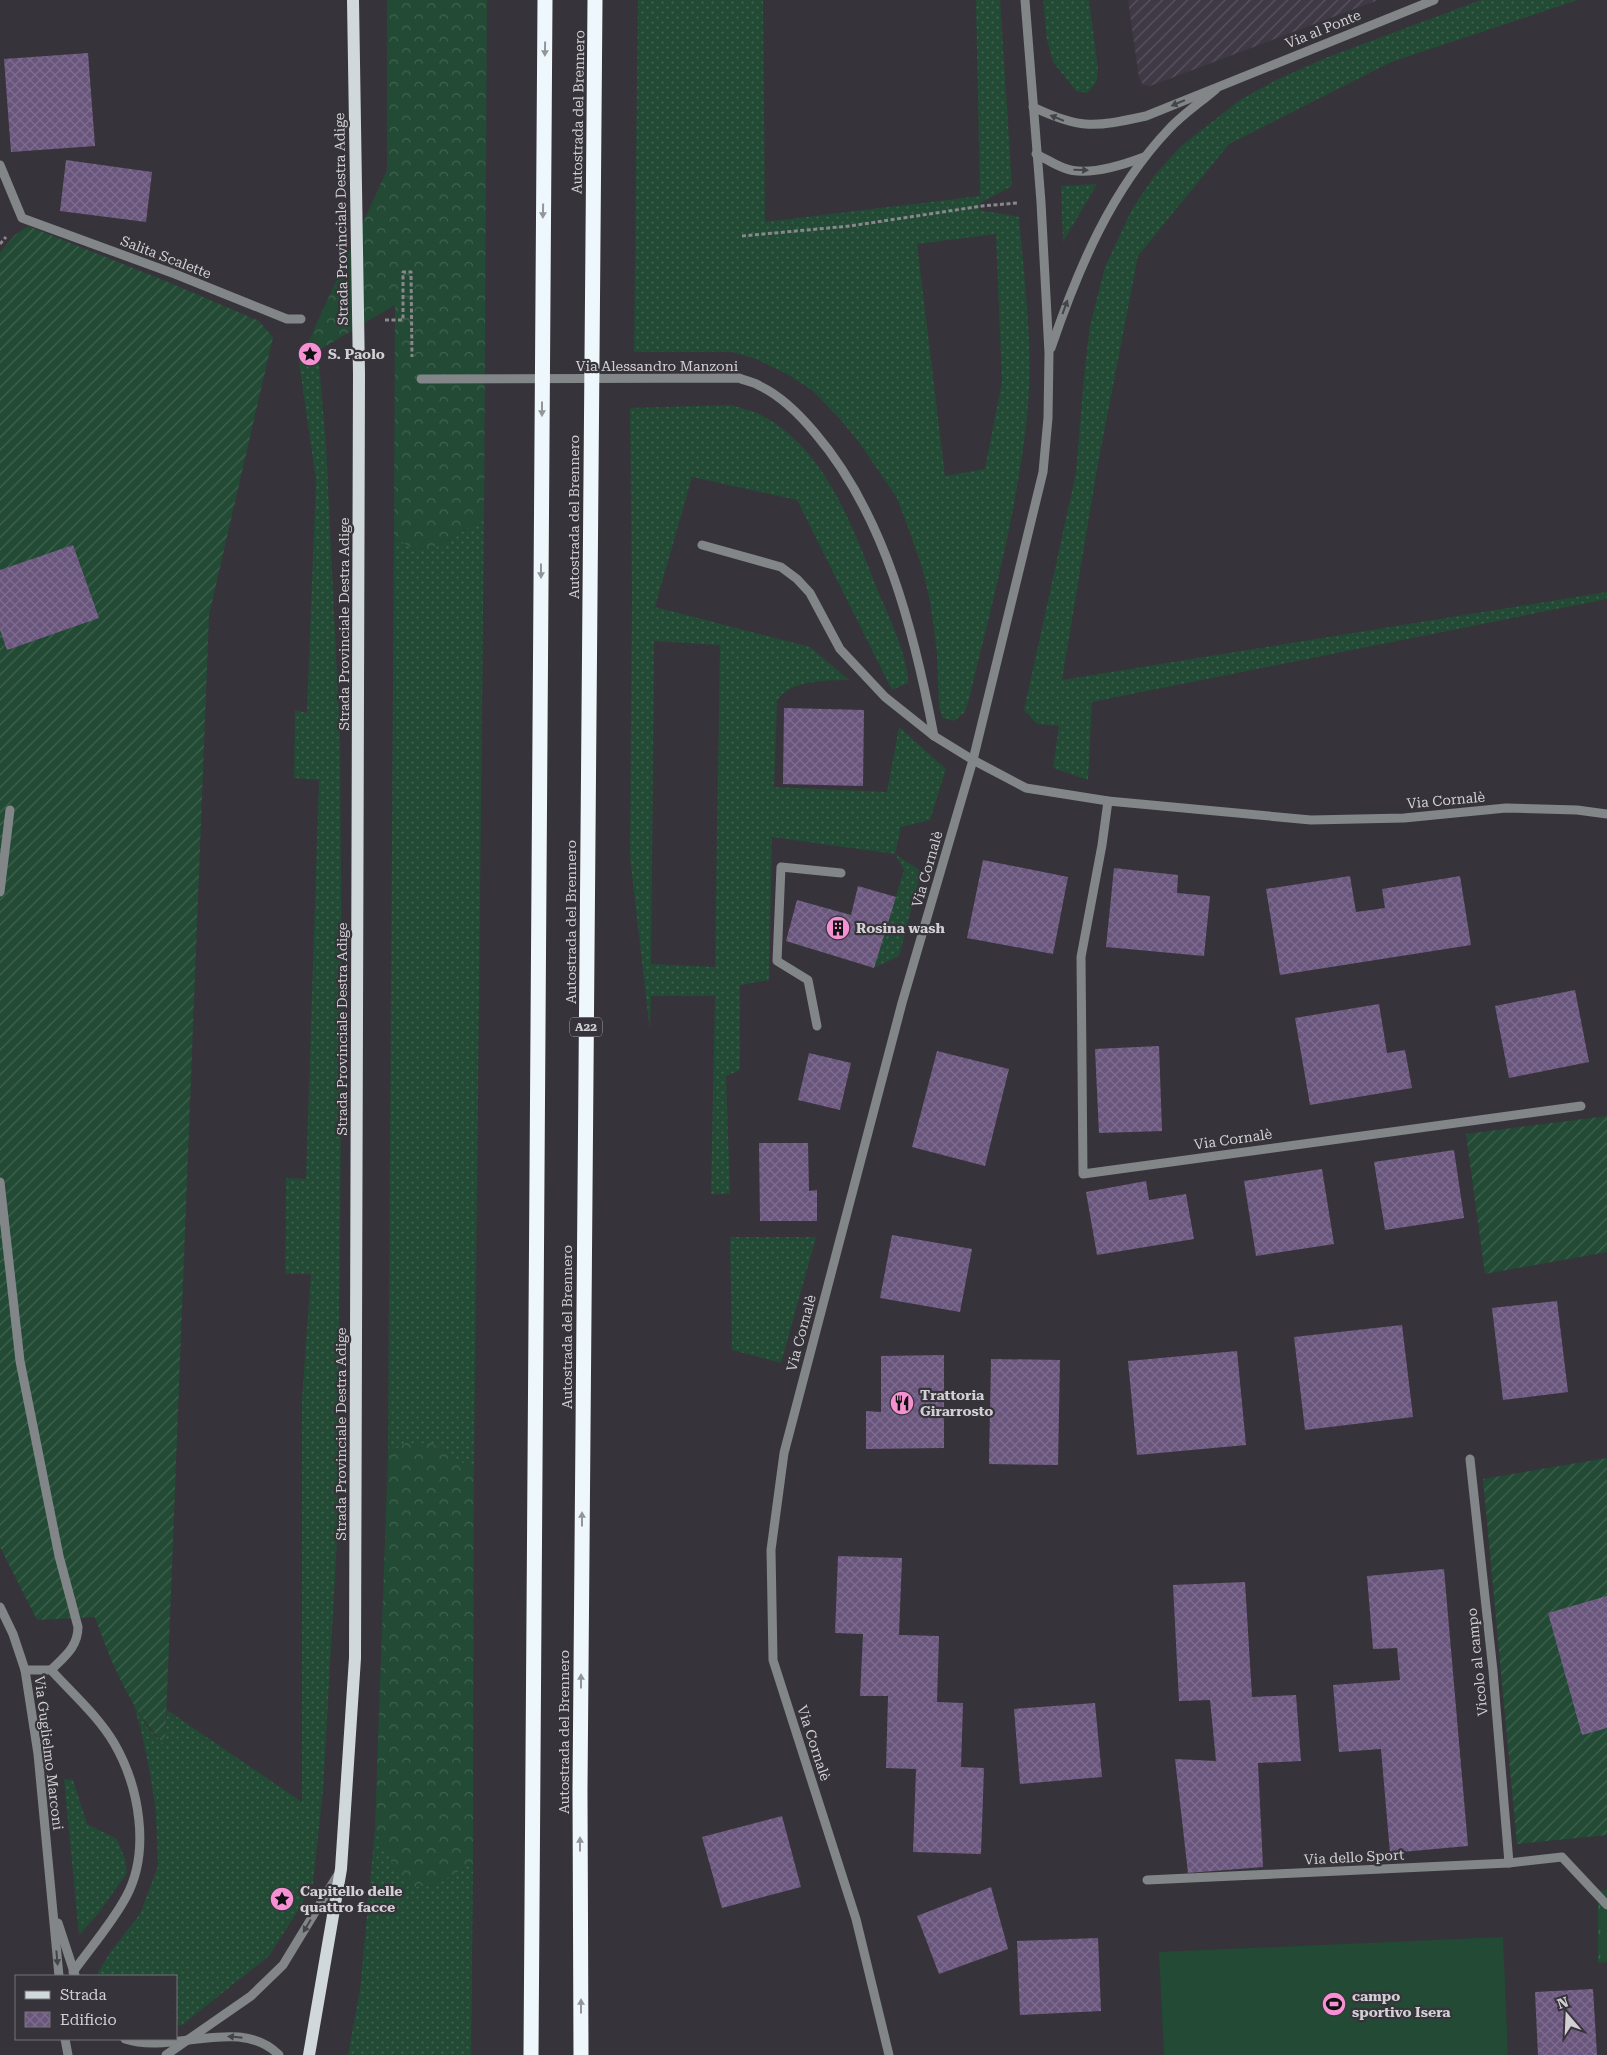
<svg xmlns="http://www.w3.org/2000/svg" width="1607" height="2055" viewBox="0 0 1607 2055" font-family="'Roboto Serif',serif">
<defs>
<pattern id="industrial-furrows" width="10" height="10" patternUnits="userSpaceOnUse" patternTransform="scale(1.25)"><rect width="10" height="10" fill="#3f3945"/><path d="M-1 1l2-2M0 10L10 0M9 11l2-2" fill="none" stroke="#5a555f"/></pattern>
<pattern id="grass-dots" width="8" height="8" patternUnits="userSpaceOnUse" patternTransform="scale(1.25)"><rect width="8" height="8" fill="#224a34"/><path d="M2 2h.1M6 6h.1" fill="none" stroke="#416350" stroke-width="1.8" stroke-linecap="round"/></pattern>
<pattern id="forest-crowns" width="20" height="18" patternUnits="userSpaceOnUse" patternTransform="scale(1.25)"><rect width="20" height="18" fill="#224a34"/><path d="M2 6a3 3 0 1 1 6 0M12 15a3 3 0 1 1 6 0" fill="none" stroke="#416350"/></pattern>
<pattern id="park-tufts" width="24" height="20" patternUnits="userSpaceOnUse" patternTransform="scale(1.25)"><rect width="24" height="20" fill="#224a34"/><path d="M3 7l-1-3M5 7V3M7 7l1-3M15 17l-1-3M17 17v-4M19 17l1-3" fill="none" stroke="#416350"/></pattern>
<pattern id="garden-furrows" width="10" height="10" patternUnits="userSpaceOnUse" patternTransform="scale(1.25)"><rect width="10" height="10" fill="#224a34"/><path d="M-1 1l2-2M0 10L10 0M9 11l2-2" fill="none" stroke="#416350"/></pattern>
<pattern id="building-cross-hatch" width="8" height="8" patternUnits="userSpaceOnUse" patternTransform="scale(1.25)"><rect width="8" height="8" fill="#6a567d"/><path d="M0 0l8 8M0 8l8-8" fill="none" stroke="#7e6d8f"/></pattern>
</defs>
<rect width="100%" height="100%" fill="#36343a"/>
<polygon fill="url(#industrial-furrows)" points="1128,0 1378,0 1150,86 1143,85 1139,78"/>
<g fill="url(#grass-dots)" fill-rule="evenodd">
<path d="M638,0H763L765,222L980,196L976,0H1000L1012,186L980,203L979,210L1019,217C1024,279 1033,343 1028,406C1019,504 993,600 970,695L965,712L954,721L943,718L939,708L937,653L930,601L923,571L910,533L897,498L858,441L839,418L813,391L787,374L756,359L732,352H634ZM996,234L1002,382L985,469L945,476L917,244Z"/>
<polygon points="1043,0 1089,0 1098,69 1096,83 1087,93 1076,91 1053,62 1047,40"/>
<polygon points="1481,0 1578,0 1391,62 1229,144 1138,256 1097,469 1062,680 1607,592 1607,599 1092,702 1088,780 1053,768 1059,726 1037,724 1024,710 1076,473 1084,376 1090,326 1105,267 1132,209 1155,175 1181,146 1240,100 1276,80 1328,57"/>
<polygon points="1097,184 1063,242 1061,186"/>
<polygon points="299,362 319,364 326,445 340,738 342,1018 337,1540 323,1790 313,1883 297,1912 269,1956 182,2025 176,2026 176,1976 98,1976 98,1972 112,1950 140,1914 158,1866 156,1813 150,1773 142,1734 132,1699 147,1727 165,1745 167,1710 302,1802 302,1399 311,1274 285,1274 286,1178 306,1179 319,780 294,778 295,710 307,713 316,480"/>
<path d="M731,405C740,408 749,410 757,413C827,447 853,529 880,596C891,621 908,657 908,683L892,690L797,500L692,477L655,607L810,647L849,680C832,680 798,681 785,692C782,694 779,698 777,701L774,787L887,792L899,727L946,769L930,820L901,827L895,854L921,871L899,956L874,968L904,870L895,854L772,837L769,980L740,985V1070L726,1076L730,1194H711L715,996H651L650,1031L630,857L632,593L630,408ZM654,641L720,645L715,967L651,964Z"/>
<polygon points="484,518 474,1470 431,1443 406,1443 388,1454 394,537 413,549 439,546"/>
<polygon points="730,1237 816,1237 781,1363 732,1350"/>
<polygon points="64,1779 73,1780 87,1824 117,1839 125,1859 127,1873 97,1915 79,1935"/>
<polygon points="375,1829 385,1849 438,1883 473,1863 471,2055 348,2055 360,1990"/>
</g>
<g fill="url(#forest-crowns)">
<polygon points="387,0 487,0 484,518 439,546 413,549 394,537 395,305 299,362 387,170"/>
<polygon points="406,1443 431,1443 474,1470 473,1863 438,1883 415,1887 399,1876 375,1829 388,1454"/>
</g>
<polygon fill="url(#park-tufts)" points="1607,1890 1607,1962 1598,1963 1598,1891"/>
<g fill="url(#garden-furrows)">
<path d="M28,226L168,282L259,321L273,337L209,615L165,1745C131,1710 111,1663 95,1617L37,1620L0,1547V252L15,235Z"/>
<polygon points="1607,1116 1607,1252 1485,1274 1466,1134"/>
<polygon points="1607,1458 1607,1835 1517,1844 1483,1479"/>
</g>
<polygon fill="#224a34" points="1503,1937 1508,2055 1164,2055 1159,1952"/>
<g fill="url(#building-cross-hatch)">
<polygon points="88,53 95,146 11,152 4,59"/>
<polygon points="66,160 152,172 146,222 60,211"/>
<polygon points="73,545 99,618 7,650 0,630 0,570"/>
<polygon points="784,708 864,710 863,786 783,784"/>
<polygon points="983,860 1068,877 1053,954 967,938"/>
<polygon points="1114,868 1178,875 1177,893 1210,896 1204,956 1106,947"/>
<polygon points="1350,876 1356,912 1385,908 1382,889 1460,876 1471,945 1280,975 1266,889"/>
<polygon points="858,886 896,897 874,968 786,941 797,900 851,915"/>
<polygon points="1575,990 1589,1062 1509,1078 1495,1006"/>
<polygon points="1379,1004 1387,1053 1405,1050 1412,1088 1310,1105 1295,1018"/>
<polygon points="1159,1046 1162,1131 1099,1133 1095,1049"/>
<polygon points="937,1051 1009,1069 985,1166 912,1147"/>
<polygon points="809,1053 851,1063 840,1110 798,1100"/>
<polygon points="759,1143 808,1143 809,1191 817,1190 817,1221 760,1221"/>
<polygon points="1454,1150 1464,1218 1385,1230 1374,1162"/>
<polygon points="1322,1169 1334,1244 1256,1256 1244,1181"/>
<polygon points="1146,1181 1149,1200 1186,1194 1194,1239 1097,1255 1086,1192"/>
<polygon points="892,1235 972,1249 960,1312 880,1298"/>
<polygon points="1557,1301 1568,1392 1503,1400 1492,1308"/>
<polygon points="1402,1325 1413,1417 1305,1430 1294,1337"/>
<polygon points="1237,1351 1246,1445 1137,1455 1128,1361"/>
<polygon points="944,1355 944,1448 866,1449 866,1411 881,1412 881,1356"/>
<polygon points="991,1359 1060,1360 1058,1465 989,1464"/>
<polygon points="838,1556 902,1558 899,1635 939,1636 937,1702 963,1703 961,1767 984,1768 981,1854 913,1852 916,1769 886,1768 888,1696 860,1696 863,1634 835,1633"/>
<polygon points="1444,1569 1468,1846 1390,1853 1381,1749 1339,1752 1333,1685 1400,1680 1397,1648 1373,1649 1367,1576"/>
<polygon points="1245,1582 1252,1697 1296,1695 1301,1761 1258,1763 1263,1867 1188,1873 1175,1759 1216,1761 1210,1700 1179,1701 1173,1585"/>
<polygon points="1607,1596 1607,1728 1582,1735 1548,1613"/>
<polygon points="1095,1703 1102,1777 1020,1784 1014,1709"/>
<polygon points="782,1816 801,1887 722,1908 702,1837"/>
<polygon points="991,1887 1008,1949 939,1974 917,1916"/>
<polygon points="1098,1938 1101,2011 1020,2015 1017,1941"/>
<polygon points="1593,1989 1597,2055 1538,2055 1535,1992"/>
</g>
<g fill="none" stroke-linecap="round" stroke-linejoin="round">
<g stroke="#89878c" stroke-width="3" stroke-dasharray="4 2.5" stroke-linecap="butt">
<polyline points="742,236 850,226 982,206 1017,203"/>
<polyline points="0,244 6,237"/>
<polyline points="385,320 403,320 403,272 411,272 412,357"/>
</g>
<g stroke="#828688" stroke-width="9">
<path d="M1033,107C1081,130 1095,127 1146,116L1434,0"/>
<path d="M1036,154C1045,158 1055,165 1064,168C1086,177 1123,165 1144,157"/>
<polyline points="0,165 22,218 175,274 287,319 301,319"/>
<path d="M1051,348C1078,269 1111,190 1169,129C1183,114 1201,102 1216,89"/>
<path d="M421,379L739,378C746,381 754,382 760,386C781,396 800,415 815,433C885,515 914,631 934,736"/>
<polyline points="702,545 781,567 797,579 810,593 840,649 885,697 934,736 973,760 1026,788 1108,801 1311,820 1404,818 1506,808 1577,810 1607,814"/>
<polyline points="1108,801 1102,845 1081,957 1083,1174 1581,1106"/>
<polyline points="0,892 10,810"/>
<polyline points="817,1026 808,980 777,961 781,867 841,873"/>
<path d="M0,1182L20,1361L59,1556L78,1627C78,1647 64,1657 51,1670"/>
<polyline points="1470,1459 1493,1671 1509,1863"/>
<polyline points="0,1607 13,1634 25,1670 38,1754 59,1976"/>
<path d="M25,1670H51C72,1693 98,1716 114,1743C139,1786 151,1851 126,1897C112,1923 91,1947 73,1972"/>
<polyline points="1147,1880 1509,1863 1562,1857 1607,1905"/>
<polyline points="58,1923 75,1975"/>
<polyline points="65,2039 68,2055"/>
<path d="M125,2039C173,2055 240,2015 279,2055"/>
<polyline points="166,2055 251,1996 283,1965 337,1876"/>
<polyline points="889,2055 856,1919 773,1660 771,1550 784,1453 902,1003 973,760 1043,472 1048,418 1049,353 1041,202 1025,0"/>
</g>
<polyline stroke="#d0d8db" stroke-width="12" points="309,2055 341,1869 355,1658 359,374 353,0"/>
<g stroke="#eef8fc" stroke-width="15">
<polyline points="531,2055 545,0"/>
<polyline points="581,2055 580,1790 595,0"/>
</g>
</g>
<defs><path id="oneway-solid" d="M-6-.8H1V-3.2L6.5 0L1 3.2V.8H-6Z" transform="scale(1.25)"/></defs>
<g fill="#92969b">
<use href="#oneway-solid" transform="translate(545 49) rotate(91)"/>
<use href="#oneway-solid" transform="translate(543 211) rotate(91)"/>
<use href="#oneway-solid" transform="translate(542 409) rotate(90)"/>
<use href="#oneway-solid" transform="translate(541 571) rotate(90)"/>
<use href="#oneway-solid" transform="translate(582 1519) rotate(-90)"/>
<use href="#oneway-solid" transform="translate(581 1681) rotate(-90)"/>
<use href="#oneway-solid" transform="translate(580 1844) rotate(-90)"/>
<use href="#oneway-solid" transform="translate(581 2006) rotate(-90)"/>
</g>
<g fill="#45444a">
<use href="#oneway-solid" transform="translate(1178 103) rotate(157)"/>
<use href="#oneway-solid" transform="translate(1057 118) rotate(-158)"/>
<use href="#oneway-solid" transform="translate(1081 170) rotate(2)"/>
<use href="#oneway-solid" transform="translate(1065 307) rotate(-70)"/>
<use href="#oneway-solid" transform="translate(307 1926) rotate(121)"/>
<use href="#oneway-solid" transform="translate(57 1958) rotate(85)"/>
<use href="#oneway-solid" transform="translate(235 2037) rotate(-174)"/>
</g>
<defs>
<g id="sight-disc" transform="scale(1.25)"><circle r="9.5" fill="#f591d2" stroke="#36343a"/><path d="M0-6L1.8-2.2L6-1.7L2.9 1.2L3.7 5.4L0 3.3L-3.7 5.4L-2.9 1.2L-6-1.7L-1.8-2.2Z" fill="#111"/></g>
<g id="building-disc" transform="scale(1.25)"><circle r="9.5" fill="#f591d2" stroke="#36343a"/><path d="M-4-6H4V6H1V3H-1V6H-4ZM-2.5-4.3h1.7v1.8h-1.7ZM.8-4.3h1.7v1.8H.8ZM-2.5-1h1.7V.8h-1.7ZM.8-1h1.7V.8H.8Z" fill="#111"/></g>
<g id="restaurant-disc" transform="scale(1.25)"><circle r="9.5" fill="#f591d2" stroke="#36343a"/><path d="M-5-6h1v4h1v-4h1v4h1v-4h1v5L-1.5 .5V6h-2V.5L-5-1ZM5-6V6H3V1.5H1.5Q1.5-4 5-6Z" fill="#111"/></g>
<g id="stadium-disc" transform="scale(1.25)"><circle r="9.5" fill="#f591d2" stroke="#36343a"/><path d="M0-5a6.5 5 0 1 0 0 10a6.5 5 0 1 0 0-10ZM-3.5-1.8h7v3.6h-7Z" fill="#111"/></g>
</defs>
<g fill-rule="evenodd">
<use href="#sight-disc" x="310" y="354"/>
<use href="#building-disc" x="838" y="928"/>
<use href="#restaurant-disc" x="902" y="1403"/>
<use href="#sight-disc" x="282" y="1899"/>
<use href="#stadium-disc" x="1334" y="2004"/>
</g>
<g text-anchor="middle" stroke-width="4.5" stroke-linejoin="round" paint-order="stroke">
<rect fill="#36343a" stroke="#a3a1a6" stroke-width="1" x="570" y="1017.5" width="32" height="19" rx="4"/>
<g font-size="12" font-weight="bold" fill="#d2d0d4">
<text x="586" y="1031">A22</text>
</g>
<g font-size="14" fill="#d2d0d4" stroke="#36343a">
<text transform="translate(1323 29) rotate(-22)" y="5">Via al Ponte</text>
<text transform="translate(578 112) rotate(-89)" y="5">Autostrada del Brennero</text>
<text transform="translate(341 219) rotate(-91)" y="5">Strada Provinciale Destra Adige</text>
<text transform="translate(166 257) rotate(21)" y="5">Salita Scalette</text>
<text x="657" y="371">Via Alessandro Manzoni</text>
<text transform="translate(574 517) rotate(-90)" y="5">Autostrada del Brennero</text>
<text transform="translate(344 624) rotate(-90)" y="5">Strada Provinciale Destra Adige</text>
<text transform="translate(1446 800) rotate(-5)" y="5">Via Cornalè</text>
<text transform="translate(927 869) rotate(-74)" y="5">Via Cornalè</text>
<text transform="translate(571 922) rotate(-90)" y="5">Autostrada del Brennero</text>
<text transform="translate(342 1029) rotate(-90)" y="5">Strada Provinciale Destra Adige</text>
<text transform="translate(1233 1139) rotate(-8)" y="5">Via Cornalè</text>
<text transform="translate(567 1327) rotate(-90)" y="5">Autostrada del Brennero</text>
<text transform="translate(801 1333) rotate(-75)" y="5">Via Cornalè</text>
<text transform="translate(341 1434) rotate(-90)" y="5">Strada Provinciale Destra Adige</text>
<text transform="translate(1477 1662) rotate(-96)" y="5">Vicolo al campo</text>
<text transform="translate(564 1732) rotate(-90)" y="5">Autostrada del Brennero</text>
<text transform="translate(814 1743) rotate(72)" y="5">Via Cornalè</text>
<text transform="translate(49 1753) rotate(83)" y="5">Via Guglielmo Marconi</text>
<text transform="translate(1354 1857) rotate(-3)" y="5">Via dello Sport</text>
</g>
<g font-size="14" font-weight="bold" fill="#d2d0d4" stroke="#36343a" text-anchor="start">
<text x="328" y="359">S. Paolo</text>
<text x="856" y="933">Rosina wash</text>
<text x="920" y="1400">Trattoria<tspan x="920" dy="16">Girarrosto</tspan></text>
<text x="300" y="1896">Capitello delle<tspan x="300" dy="16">quattro facce</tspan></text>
<text x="1352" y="2001">campo<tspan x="1352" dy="16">sportivo Isera</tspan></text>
</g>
</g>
<rect x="15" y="1975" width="162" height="65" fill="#36343a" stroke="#747278"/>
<rect x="25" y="1991" width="25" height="8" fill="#d0d8db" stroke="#747278"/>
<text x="60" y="2000" font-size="15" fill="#d2d0d4">Strada</text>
<rect x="25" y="2012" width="25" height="15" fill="url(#building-cross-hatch)" stroke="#747278"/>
<text x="60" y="2025" font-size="15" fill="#d2d0d4">Edificio</text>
<g transform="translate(1567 2015) rotate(341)" stroke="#36343a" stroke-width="4" paint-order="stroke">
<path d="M0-4L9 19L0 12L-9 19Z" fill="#d2d0d4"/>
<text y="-8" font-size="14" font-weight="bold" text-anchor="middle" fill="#d2d0d4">N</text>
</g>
</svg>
